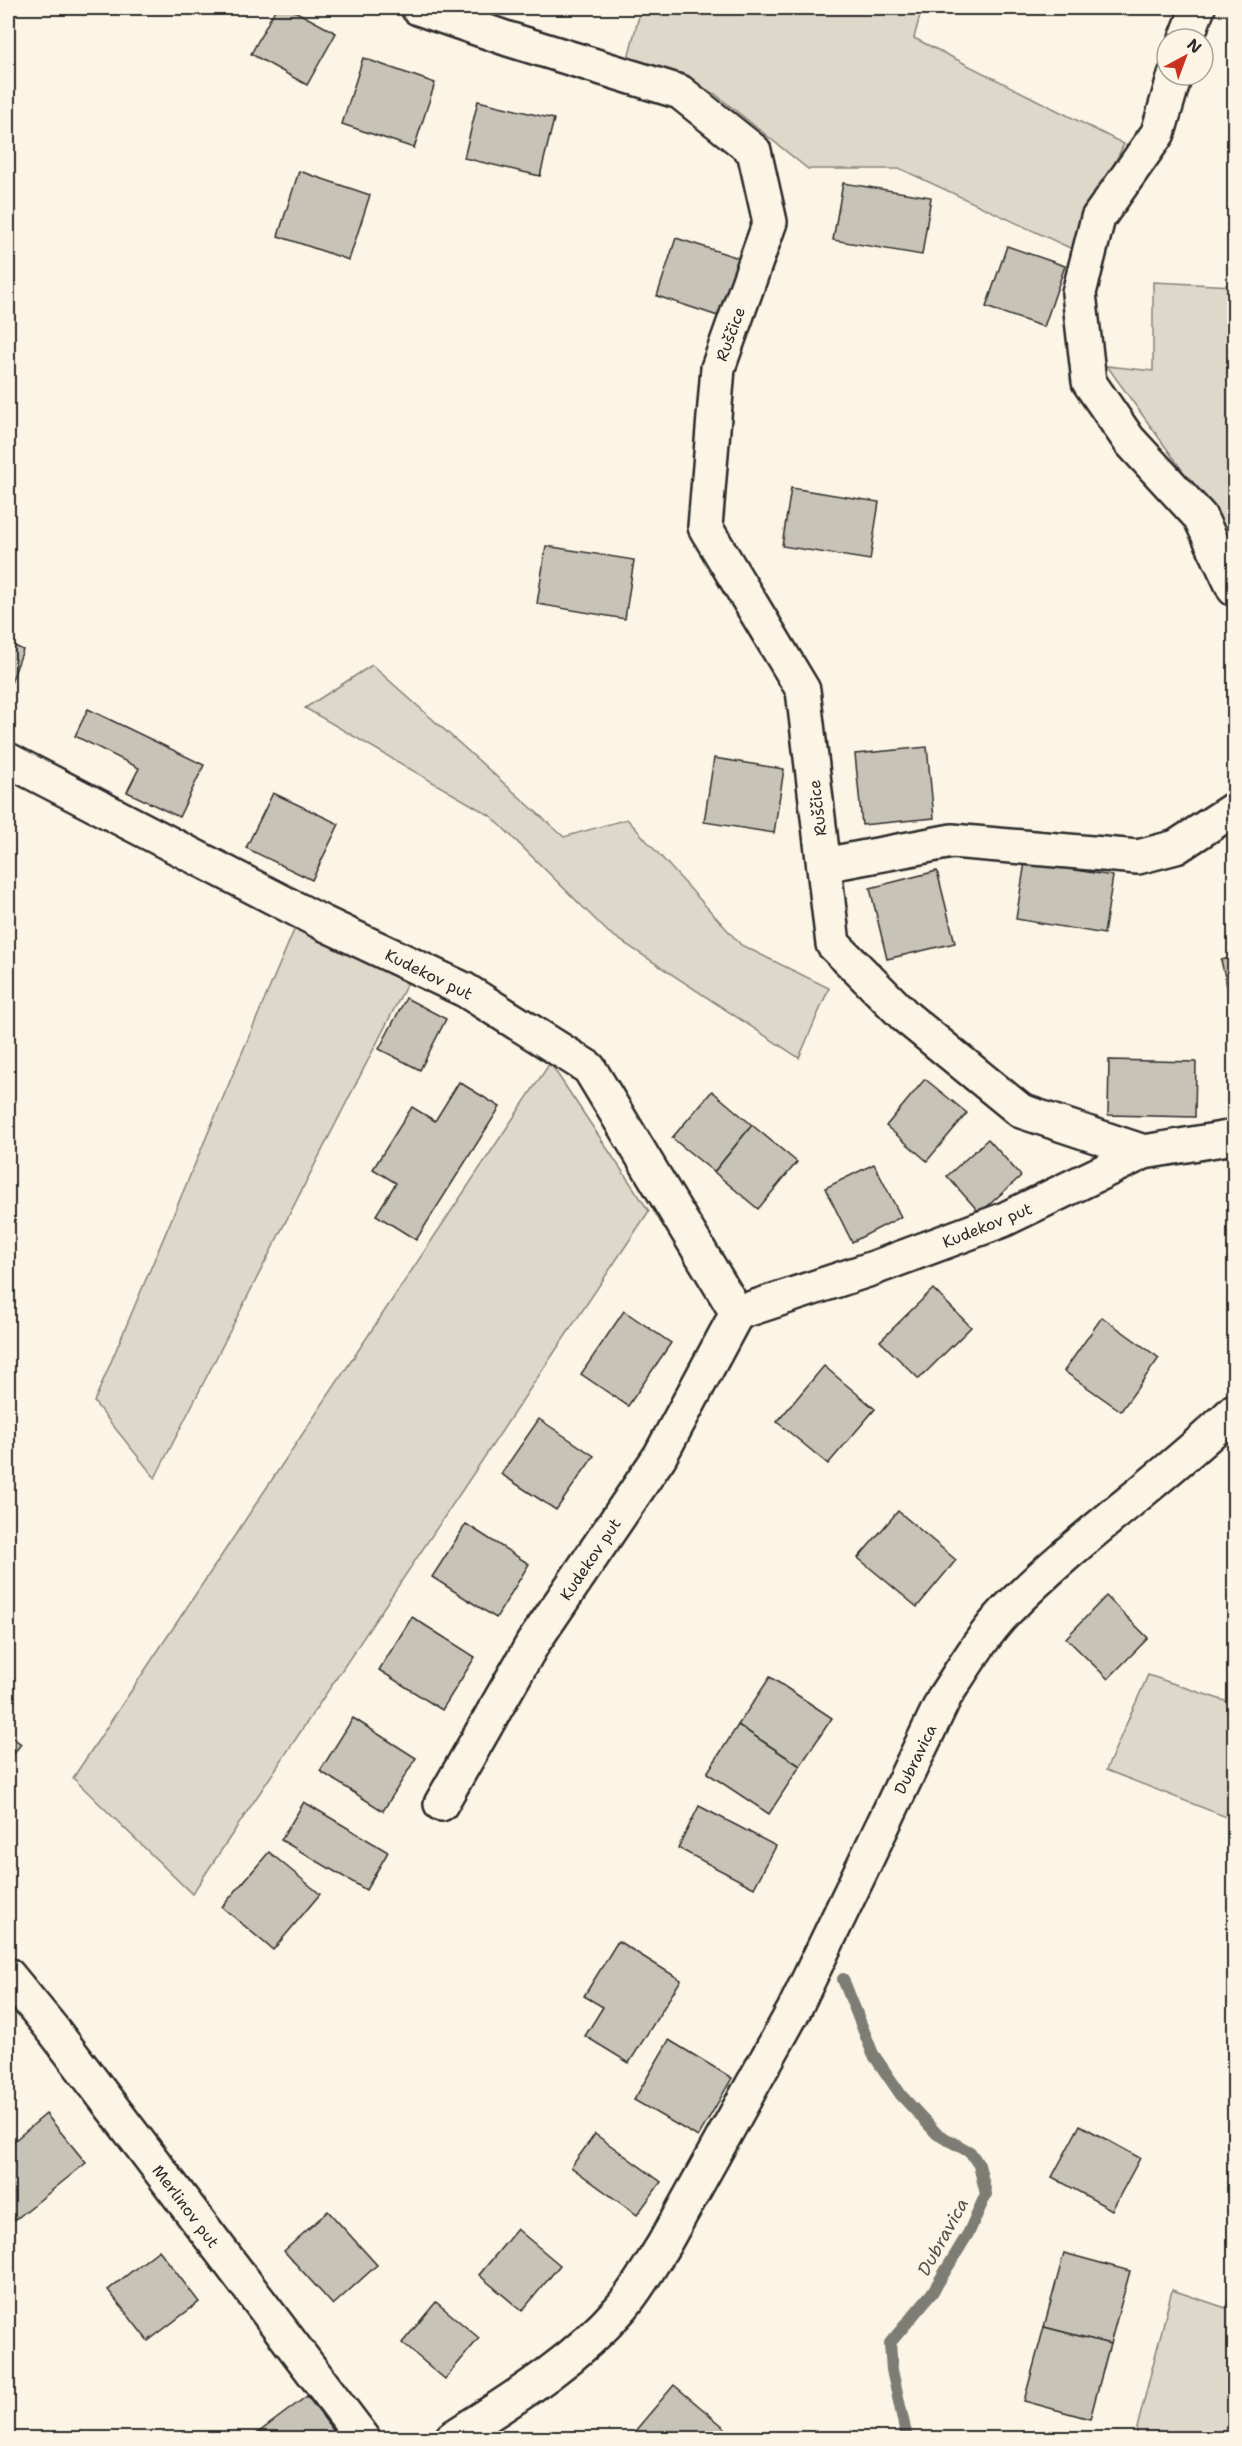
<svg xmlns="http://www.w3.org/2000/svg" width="1242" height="2446" viewBox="0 0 1242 2446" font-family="'Shantell Sans',sans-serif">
<rect width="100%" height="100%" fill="#fcf5e5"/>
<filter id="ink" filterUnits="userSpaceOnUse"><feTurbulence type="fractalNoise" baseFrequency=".0167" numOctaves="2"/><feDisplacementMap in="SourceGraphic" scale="12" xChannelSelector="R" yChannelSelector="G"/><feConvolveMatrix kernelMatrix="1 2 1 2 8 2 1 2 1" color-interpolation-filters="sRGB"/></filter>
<g filter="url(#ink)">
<g fill="#ded8ca" stroke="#84827a" stroke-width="1.5">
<polygon points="641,8 922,8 914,38 1124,144 1072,249 901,169 808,169 715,94 627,62"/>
<polygon points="1153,282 1234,286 1234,562 1208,506 1107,366 1153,371"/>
<polygon points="372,665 564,837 627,819 741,945 829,988 799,1058 609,933 491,816 305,708"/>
<polygon points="300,916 415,968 155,1478 94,1402"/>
<polygon points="550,1063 649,1211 192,1894 73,1778"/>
<polygon points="1148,1675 1234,1704 1234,1820 1106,1770"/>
<polygon points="1234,2277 1234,2438 1137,2438 1137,2428 1172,2290 1226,2308"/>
</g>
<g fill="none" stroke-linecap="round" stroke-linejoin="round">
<polyline stroke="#7d7b74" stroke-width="12" points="843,1979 873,2054 901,2095 937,2134 970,2152 979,2165 986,2194 969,2232 932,2293 890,2343 892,2370 907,2438"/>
</g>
<g fill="#c8c3b7" stroke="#2b2b2b" stroke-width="1.5">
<polygon points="276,8 289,8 336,33 307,85 251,54"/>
<polygon points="363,58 435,83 414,148 342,124"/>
<polygon points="478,101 554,119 540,176 464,158"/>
<polygon points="299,171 370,195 349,260 278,236"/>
<polygon points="843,183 931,197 922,255 833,240"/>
<polygon points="676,238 742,259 724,318 657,296"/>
<polygon points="1007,246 1065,266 1044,327 986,307"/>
<polygon points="791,488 879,502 870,560 782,546"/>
<polygon points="546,546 634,560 625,619 537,604"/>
<polygon points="8,643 23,650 8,691"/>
<polygon points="88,709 204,765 179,817 127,792 139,768 75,736"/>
<polygon points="927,747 934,818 862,825 855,754"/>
<polygon points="714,758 784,769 774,833 704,822"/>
<polygon points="273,793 339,824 312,880 246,848"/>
<polygon points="1025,862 1113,876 1104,934 1016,919"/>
<polygon points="937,871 955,943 887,959 870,888"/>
<polygon points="1234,957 1234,1002 1231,1003 1221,960"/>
<polygon points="406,998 446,1019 420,1070 379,1049"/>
<polygon points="1109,1060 1196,1062 1195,1117 1108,1115"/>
<polygon points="925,1079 967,1113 927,1161 886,1126"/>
<polygon points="459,1082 500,1107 416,1240 376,1215 396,1183 373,1169 412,1107 435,1121"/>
<polygon points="712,1091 752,1125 714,1172 672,1138"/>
<polygon points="752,1125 797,1162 758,1209 714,1172"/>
<polygon points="988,1139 1021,1176 980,1213 947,1176"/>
<polygon points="874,1164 901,1217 852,1242 825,1188"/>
<polygon points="933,1289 971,1327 919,1379 880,1341"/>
<polygon points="624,1311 671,1343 628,1406 581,1374"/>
<polygon points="1102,1317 1159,1358 1121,1411 1064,1371"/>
<polygon points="824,1366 875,1409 828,1464 777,1422"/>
<polygon points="539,1419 594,1456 556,1510 501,1474"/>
<polygon points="898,1511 956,1560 917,1607 858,1558"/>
<polygon points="466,1524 529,1564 496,1618 432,1577"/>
<polygon points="1106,1596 1148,1638 1108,1679 1066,1638"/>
<polygon points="412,1617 475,1657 442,1710 379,1670"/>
<polygon points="770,1677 832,1718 800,1766 738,1725"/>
<polygon points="353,1718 416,1758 383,1811 320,1771"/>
<polygon points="738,1725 800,1766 769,1814 707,1773"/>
<polygon points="8,1734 21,1744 8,1762"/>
<polygon points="304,1802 388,1852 366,1890 281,1840"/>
<polygon points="699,1806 776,1846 754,1888 678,1848"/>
<polygon points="269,1852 320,1894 273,1950 222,1907"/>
<polygon points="618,1941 681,1980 629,2063 585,2036 603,2007 584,1996"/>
<polygon points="669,2040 732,2078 698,2137 634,2100"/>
<polygon points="46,2114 86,2163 15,2220 8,2211 8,2146"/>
<polygon points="1080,2125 1140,2158 1112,2210 1052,2177"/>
<polygon points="595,2134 661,2182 637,2215 571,2167"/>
<polygon points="328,2211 377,2265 333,2305 284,2251"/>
<polygon points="517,2229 560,2265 522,2311 479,2275"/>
<polygon points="159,2250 199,2302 148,2341 108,2290"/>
<polygon points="1064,2253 1130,2271 1110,2344 1044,2327"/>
<polygon points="436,2302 479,2338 445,2379 402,2343"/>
<polygon points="1044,2327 1110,2344 1090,2419 1024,2401"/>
<polygon points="674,2385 725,2428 716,2438 629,2438"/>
<polygon points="307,2396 339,2438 251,2438"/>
</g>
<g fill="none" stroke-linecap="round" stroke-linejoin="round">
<g stroke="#2b2b2b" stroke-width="38">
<g id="minor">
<polyline points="418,8 508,39 680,92 754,151 770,222 718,368 705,527 803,690 833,944 906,1017 1021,1111 1144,1152"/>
<polyline points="1186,39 1198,8"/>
<polyline points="1175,75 1158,133 1098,218 1079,293 1089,382 1129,440 1200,517 1234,589"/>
<polyline points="8,760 323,923 465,990 589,1068 737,1313 874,1268 1003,1220 1144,1152 1234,1137"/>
<polyline points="824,865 952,841 1138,857 1176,847 1234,809"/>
<polyline points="441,1804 533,1643 660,1456 737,1313"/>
<polyline points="8,1975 54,2031 363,2438"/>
</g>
</g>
<g stroke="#2b2b2b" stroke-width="38">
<path id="tertiary" d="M452,2438C511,2400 573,2363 620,2309C637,2290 650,2266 664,2244L794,2010L945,1696C964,1667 983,1635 1007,1610C1077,1538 1162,1481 1234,1411"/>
</g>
<use href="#minor" stroke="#fcf5e5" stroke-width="33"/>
<use href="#tertiary" stroke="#fcf5e5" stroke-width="33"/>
</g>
</g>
<g text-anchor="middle" stroke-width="4.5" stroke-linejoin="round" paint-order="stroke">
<g font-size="16" fill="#2b2b2b" stroke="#fcf5e5">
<text transform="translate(730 334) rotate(-70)" y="6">Ruščice</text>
<text transform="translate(817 808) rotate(-97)" y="6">Ruščice</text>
<text transform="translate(429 974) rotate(26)" y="6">Kudekov put</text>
<text transform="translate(987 1225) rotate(-22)" y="6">Kudekov put</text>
<text transform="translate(590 1559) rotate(-56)" y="6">Kudekov put</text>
<text transform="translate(915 1759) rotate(-64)" y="6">Dubravica</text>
<text transform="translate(186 2206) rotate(53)" y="6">Merlinov put</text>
</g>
<g font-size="18" font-style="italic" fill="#545350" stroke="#fcf5e5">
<text transform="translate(943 2237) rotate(-61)" y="6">Dubravica</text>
</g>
</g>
<rect width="1242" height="2446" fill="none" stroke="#fcf5e5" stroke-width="30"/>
<rect x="15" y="15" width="1212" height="2416" fill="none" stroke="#2b2b2b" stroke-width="2" filter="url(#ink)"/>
<g transform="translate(1185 57) rotate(41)"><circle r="28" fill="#fcf5e5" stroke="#a8a49b" stroke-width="1.5"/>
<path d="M0-4.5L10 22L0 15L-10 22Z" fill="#c8321e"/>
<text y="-9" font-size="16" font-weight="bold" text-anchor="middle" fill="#2b2b2b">N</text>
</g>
</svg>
